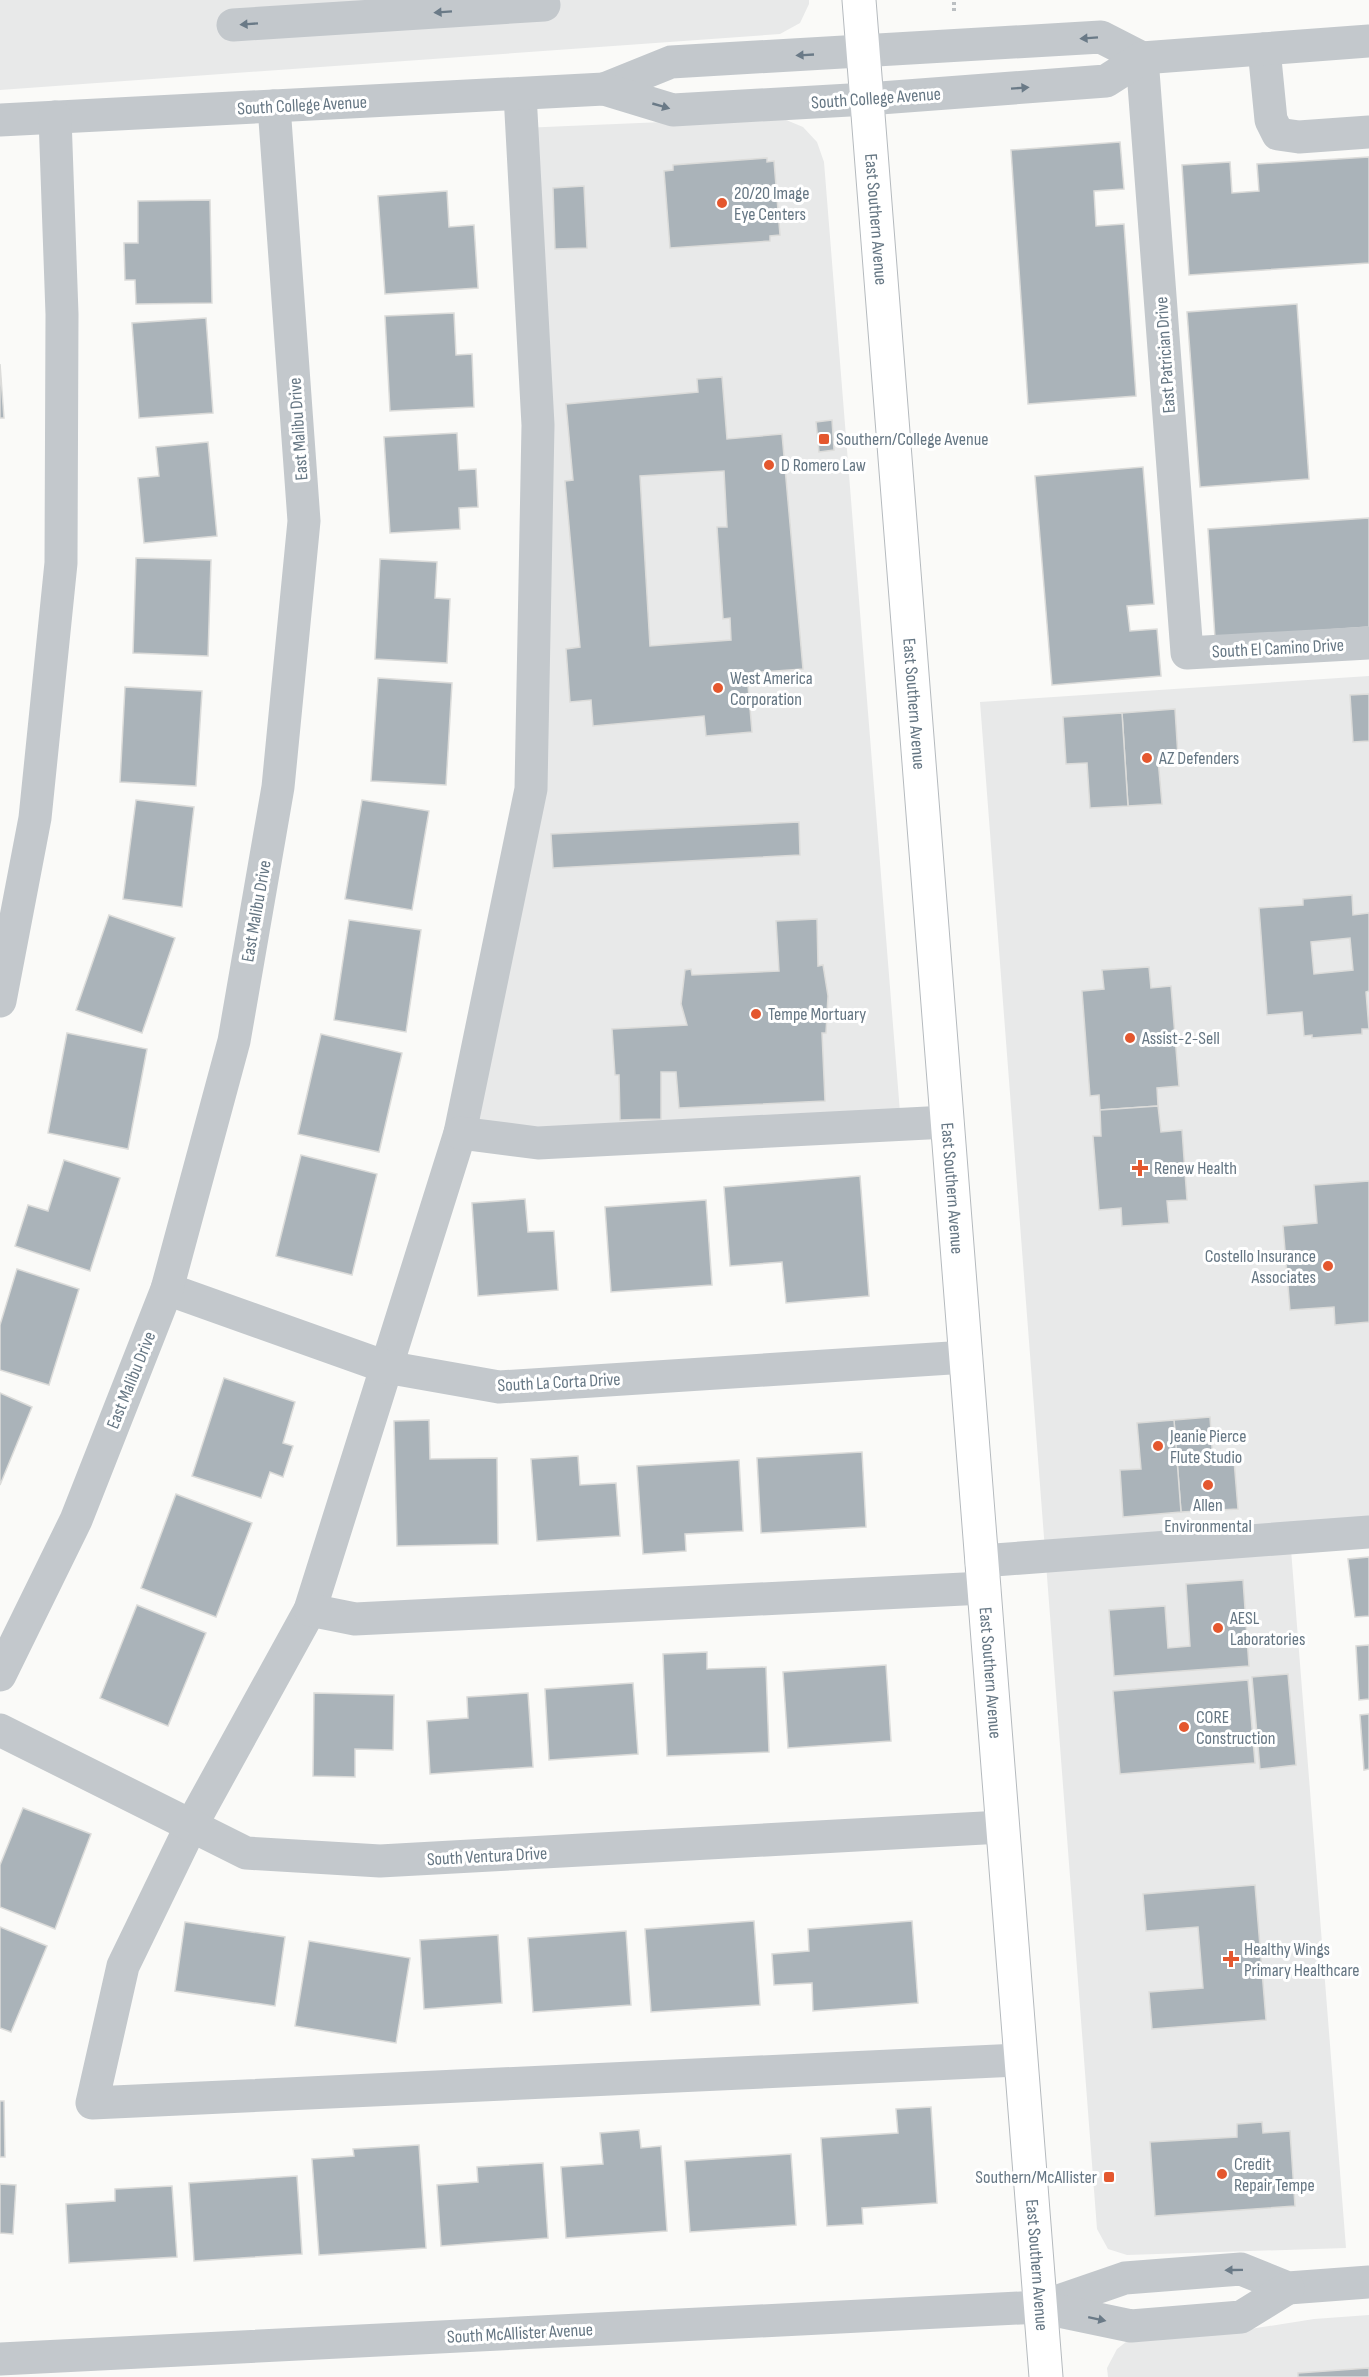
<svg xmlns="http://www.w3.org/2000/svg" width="1369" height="2377" viewBox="0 0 1369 2377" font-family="'Sofia Sans Condensed',sans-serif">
<rect width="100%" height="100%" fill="#fafaf8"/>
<g fill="#e8e9e9">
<polygon points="0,0 809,0 809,4 800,23 780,34 0,90"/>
<polygon points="779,117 803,127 817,142 824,162 901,1125 460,1133 531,789 521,128"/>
<polygon points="1369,676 1369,1518 1289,1524 1346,2248 1127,2255 1108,2249 1097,2229 980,702"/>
<polygon points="1369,2315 1369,2377 1108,2377 1107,2368 1117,2349 1131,2338 1244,2330 1314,2319"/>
</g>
<g fill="#aab3b9" stroke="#dcdcda" stroke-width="1.5" fill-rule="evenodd">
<polygon points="1120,142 1124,189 1094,191 1096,226 1124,224 1136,396 1028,404 1011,150"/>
<polygon points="1369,157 1369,263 1189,275 1182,165 1230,162 1232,193 1259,191 1257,164"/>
<polygon points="767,158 767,162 774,161 780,235 770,236 770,241 670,248 664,171 673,170 673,165"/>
<polygon points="584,186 587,248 555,249 553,188"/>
<polygon points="447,191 449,227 474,225 478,288 385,294 378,196"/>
<polygon points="210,200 212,303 136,304 135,280 125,280 124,243 138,243 138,201"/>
<polygon points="1297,304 1309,479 1200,487 1187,312"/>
<polygon points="454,313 456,355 472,354 474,407 390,411 385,316"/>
<polygon points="206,318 213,413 139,418 132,323"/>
<polygon points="0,364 4,418 0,418"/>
<path d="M722,377L727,439L782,434L803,669L747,673L752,732L706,736L704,716L593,726L591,700L570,702L566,649L580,647L565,481L573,480L566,404L698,392L697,379ZM724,471L727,527H717L723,619L730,618L731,640L650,646L640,476Z"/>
<polygon points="832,420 834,450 819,452 816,422"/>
<polygon points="457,433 459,470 476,469 478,507 459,508 460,529 390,533 384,437"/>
<polygon points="208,442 217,536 144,543 138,478 159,476 156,447"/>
<polygon points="1143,467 1154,604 1127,606 1130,631 1157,629 1161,676 1052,685 1035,476"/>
<polygon points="1369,518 1369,627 1215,638 1208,529"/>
<polygon points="136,558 211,560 208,656 133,653"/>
<polygon points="380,559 437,562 435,598 450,599 447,663 375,659"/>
<polygon points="378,678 452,683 446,785 371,781"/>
<polygon points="125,687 202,691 196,786 120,782"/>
<polygon points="1369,694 1369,741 1353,742 1350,695"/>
<polygon points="1175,709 1178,757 1158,759 1162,804 1128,806 1122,713"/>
<polygon points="1122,713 1128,806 1090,808 1087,763 1066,764 1063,717"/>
<polygon points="136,800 194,807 182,907 123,899"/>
<polygon points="362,800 429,811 412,910 345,899"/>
<polygon points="799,822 800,855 553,868 551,834"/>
<path d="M1352,895L1353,915L1369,913V991L1366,992L1369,1029H1362V1034L1312,1038V1035L1304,1036L1302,1012L1267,1015L1259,908L1303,905V899ZM1350,938L1353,970L1314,974L1311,942Z"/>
<polygon points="109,915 175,938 142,1033 76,1010"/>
<polygon points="817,919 818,966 823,965 828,996 826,1033 822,1033 825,1101 679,1108 676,1072 661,1072 661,1119 620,1120 619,1075 615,1075 612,1029 687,1025 681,1004 685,970 691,969 692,975 779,971 776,921"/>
<polygon points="349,920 421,930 406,1032 334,1020"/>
<polygon points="1149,967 1151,988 1171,986 1179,1086 1157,1088 1158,1106 1100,1110 1099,1095 1090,1096 1082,991 1104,989 1102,970"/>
<polygon points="67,1033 147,1049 128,1149 48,1133"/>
<polygon points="321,1034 402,1053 379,1152 298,1134"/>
<polygon points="1158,1106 1161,1132 1182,1130 1187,1200 1167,1201 1169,1223 1122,1226 1121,1208 1099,1210 1093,1136 1101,1136 1100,1110"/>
<polygon points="301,1155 377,1174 352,1275 276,1256"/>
<polygon points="64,1160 120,1178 90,1271 15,1246 28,1205 48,1211"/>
<polygon points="860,1176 869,1296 786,1303 782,1262 730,1266 724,1187"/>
<polygon points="1369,1181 1369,1322 1335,1325 1334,1307 1290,1310 1283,1226 1317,1223 1314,1185"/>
<polygon points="525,1199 528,1232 554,1231 558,1290 478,1296 472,1203"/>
<polygon points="706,1200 712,1285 611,1292 605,1207"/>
<polygon points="17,1269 79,1289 49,1385 0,1370 0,1325"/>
<polygon points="224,1378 295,1402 283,1443 293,1446 283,1477 270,1472 261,1498 192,1476"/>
<polygon points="0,1393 32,1407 0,1485"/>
<polygon points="1210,1417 1213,1462 1234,1460 1238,1509 1181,1512 1174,1420"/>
<polygon points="429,1420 430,1459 497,1458 498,1544 397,1546 394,1421"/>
<polygon points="1174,1420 1181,1512 1123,1517 1120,1470 1141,1469 1137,1423"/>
<polygon points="862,1452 866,1527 761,1533 757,1458"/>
<polygon points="578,1456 580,1485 616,1483 620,1536 537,1541 531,1459"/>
<polygon points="739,1460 743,1531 685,1534 686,1551 643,1554 637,1466"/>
<polygon points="176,1494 252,1523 216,1617 141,1588"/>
<polygon points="1369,1557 1369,1616 1355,1617 1348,1559"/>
<polygon points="1243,1580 1249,1666 1114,1676 1109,1610 1165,1606 1168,1648 1190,1646 1186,1584"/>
<polygon points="137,1605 206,1633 168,1726 100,1698"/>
<polygon points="1369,1645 1369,1699 1359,1700 1356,1646"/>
<polygon points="707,1652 707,1669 766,1667 769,1752 667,1756 663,1654"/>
<polygon points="886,1665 891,1741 788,1748 783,1672"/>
<polygon points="1288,1674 1296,1765 1260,1769 1252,1677"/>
<polygon points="1248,1680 1255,1763 1120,1774 1113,1691"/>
<polygon points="633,1683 638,1754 549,1760 545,1689"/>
<polygon points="314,1693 394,1695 393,1750 355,1749 355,1777 313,1776"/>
<polygon points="528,1693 533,1767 430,1774 427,1721 468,1718 467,1697"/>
<polygon points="1369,1714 1369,1769 1364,1770 1360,1715"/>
<polygon points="23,1808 91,1834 55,1929 0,1907 0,1865"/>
<polygon points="1255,1885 1266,2020 1152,2029 1149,1992 1203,1988 1198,1927 1146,1931 1143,1894"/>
<polygon points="754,1921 760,2005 651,2012 645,1929"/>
<polygon points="912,1921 918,2003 813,2011 812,1983 774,1985 772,1954 809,1951 808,1929"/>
<polygon points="185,1922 285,1937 275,2006 175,1991"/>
<polygon points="0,1927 47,1946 11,2032 0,2028"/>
<polygon points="626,1931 631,2005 533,2012 528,1938"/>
<polygon points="498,1935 502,2003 424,2009 420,1940"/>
<polygon points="309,1941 410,1958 396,2043 295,2026"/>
<polygon points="0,2101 4,2101 5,2157 0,2157"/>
<polygon points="931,2107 937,2203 862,2208 863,2224 827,2226 821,2138 898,2133 896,2109"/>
<polygon points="1262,2122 1263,2133 1290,2131 1295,2206 1155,2216 1150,2142 1237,2137 1237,2124"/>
<polygon points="639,2130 641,2148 661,2146 667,2231 566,2238 561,2167 603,2164 600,2133"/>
<polygon points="419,2145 426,2248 319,2255 312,2159 354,2156 353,2149"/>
<polygon points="791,2154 796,2225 690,2232 685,2161"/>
<polygon points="543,2163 548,2238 441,2246 437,2185 478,2182 477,2167"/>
<polygon points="297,2176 302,2254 194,2261 189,2183"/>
<polygon points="0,2184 16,2185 13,2234 0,2233"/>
<polygon points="172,2186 177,2257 69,2263 66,2204 115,2201 115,2189"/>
<polygon points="1369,2368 1369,2377 1298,2377 1298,2373"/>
</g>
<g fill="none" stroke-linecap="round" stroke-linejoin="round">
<g stroke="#b5babe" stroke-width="35">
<g id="major">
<path id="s1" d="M859,0L1046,2377"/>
</g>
</g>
<polyline stroke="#bbbfc2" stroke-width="4" stroke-dasharray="3 3" stroke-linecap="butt" points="954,11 954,0"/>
<g stroke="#c3c8cc" stroke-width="33">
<polyline points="233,25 544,5"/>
<polyline points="1264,49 1271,120 1278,134 1299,137 1369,132"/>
<polyline points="1142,58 1187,653 1369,643"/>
<polyline points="604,89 671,62 1101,37 1142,58"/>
<polyline points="520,94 538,425 531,789 460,1133 310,1610 191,1826 123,1966 92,2103 1020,2060"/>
<polyline points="0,120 604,89 673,110 867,99 1106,81 1142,58 1369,41"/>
<polyline points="0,1001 35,818 61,563 62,314 55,117"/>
<polyline points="460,1133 538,1143 947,1122"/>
<polyline points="167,1289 386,1367 499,1387 966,1357"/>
<polyline points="981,1561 1369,1532"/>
<polyline points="310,1610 355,1619 984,1588"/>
<polyline points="0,1675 76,1520 167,1289 234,1041 278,787 304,521 274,106"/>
<polyline points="0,1730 246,1853 380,1861 1002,1827"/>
<polyline points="1041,2307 1125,2278 1241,2269 1288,2288 1369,2282"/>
<polyline points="0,2359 1040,2307 1131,2326 1241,2317 1288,2288"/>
</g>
<use href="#major" stroke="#fff" stroke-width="33"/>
</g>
<defs><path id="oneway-solid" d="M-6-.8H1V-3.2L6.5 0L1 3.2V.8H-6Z" transform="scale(1.5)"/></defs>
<g fill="#6a7a87">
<use href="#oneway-solid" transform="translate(443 12) rotate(176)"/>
<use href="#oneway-solid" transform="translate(249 24) rotate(176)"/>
<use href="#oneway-solid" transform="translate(1089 38) rotate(176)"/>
<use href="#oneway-solid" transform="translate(805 55) rotate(177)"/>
<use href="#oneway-solid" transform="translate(1020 88) rotate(-4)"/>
<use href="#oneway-solid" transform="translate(661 106) rotate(16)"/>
<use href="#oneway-solid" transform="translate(1234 2270) rotate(179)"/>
<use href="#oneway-solid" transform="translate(1097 2319) rotate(12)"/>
</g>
<g fill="#e4572e" stroke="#fff" stroke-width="2">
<circle cx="722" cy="203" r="6"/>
<rect x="818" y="433" width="12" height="12" rx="3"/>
<circle cx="769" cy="465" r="6"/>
<circle cx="718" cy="688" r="6"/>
<circle cx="1147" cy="758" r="6"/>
<circle cx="756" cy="1014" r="6"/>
<circle cx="1130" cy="1038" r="6"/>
<path d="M1137 1159h6v6h6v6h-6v6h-6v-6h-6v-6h6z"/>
<circle cx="1328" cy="1266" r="6"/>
<circle cx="1158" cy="1446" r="6"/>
<circle cx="1208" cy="1485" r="6"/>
<circle cx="1218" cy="1628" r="6"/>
<circle cx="1184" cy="1727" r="6"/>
<path d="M1228 1950h6v6h6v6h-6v6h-6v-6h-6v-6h6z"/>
<circle cx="1222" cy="2174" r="6"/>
<rect x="1103" y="2171" width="12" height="12" rx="3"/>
</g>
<g text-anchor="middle" stroke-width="6" stroke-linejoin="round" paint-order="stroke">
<g font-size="18" fill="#657683" stroke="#fff">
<text transform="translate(876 98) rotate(-4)" y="6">South College Avenue</text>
<text transform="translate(302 105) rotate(-3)" y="6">South College Avenue</text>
<text dy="6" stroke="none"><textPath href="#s1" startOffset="220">East Southern Avenue</textPath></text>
<text transform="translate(1165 355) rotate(-94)" y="6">East Patrician Drive</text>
<text transform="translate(298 429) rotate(-94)" y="6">East Malibu Drive</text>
<text transform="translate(1278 648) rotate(-3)" y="6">South El Camino Drive</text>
<text dy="6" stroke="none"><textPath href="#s1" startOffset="706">East Southern Avenue</textPath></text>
<text transform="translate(256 911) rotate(-80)" y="6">East Malibu Drive</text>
<text dy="6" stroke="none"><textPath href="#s1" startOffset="1192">East Southern Avenue</textPath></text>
<text transform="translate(131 1380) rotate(-68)" y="6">East Malibu Drive</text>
<text transform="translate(559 1382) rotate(-3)" y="6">South La Corta Drive</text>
<text dy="6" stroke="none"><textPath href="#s1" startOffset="1678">East Southern Avenue</textPath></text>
<text transform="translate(487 1856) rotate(-3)" y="6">South Ventura Drive</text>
<text dy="6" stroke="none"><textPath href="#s1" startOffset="2272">East Southern Avenue</textPath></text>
<text transform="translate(520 2333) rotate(-3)" y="6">South McAllister Avenue</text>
</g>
<g font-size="18" fill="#657683" stroke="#fff" text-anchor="start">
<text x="734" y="199">20/20 Image<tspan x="734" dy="21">Eye Centers</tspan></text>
<text x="836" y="445">Southern/College Avenue</text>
<text x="781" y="471">D Romero Law</text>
<text x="730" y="684">West America<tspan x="730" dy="21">Corporation</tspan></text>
<text x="1159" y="764">AZ Defenders</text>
<text x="768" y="1020">Tempe Mortuary</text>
<text x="1142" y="1044">Assist-2-Sell</text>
<text x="1154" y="1174">Renew Health</text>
<text x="1316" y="1262" text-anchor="end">Costello Insurance<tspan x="1316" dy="21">Associates</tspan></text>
<text x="1170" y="1442">Jeanie Pierce<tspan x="1170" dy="21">Flute Studio</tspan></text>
<text x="1208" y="1511" text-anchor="middle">Allen<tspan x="1208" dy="21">Environmental</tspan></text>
<text x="1230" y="1624">AESL<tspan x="1230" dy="21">Laboratories</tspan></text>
<text x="1196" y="1723">CORE<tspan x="1196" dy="21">Construction</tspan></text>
<text x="1244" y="1955">Healthy Wings<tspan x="1244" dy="21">Primary Healthcare</tspan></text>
<text x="1234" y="2170">Credit<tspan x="1234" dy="21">Repair Tempe</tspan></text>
<text x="1097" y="2183" text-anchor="end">Southern/McAllister</text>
</g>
</g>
</svg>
